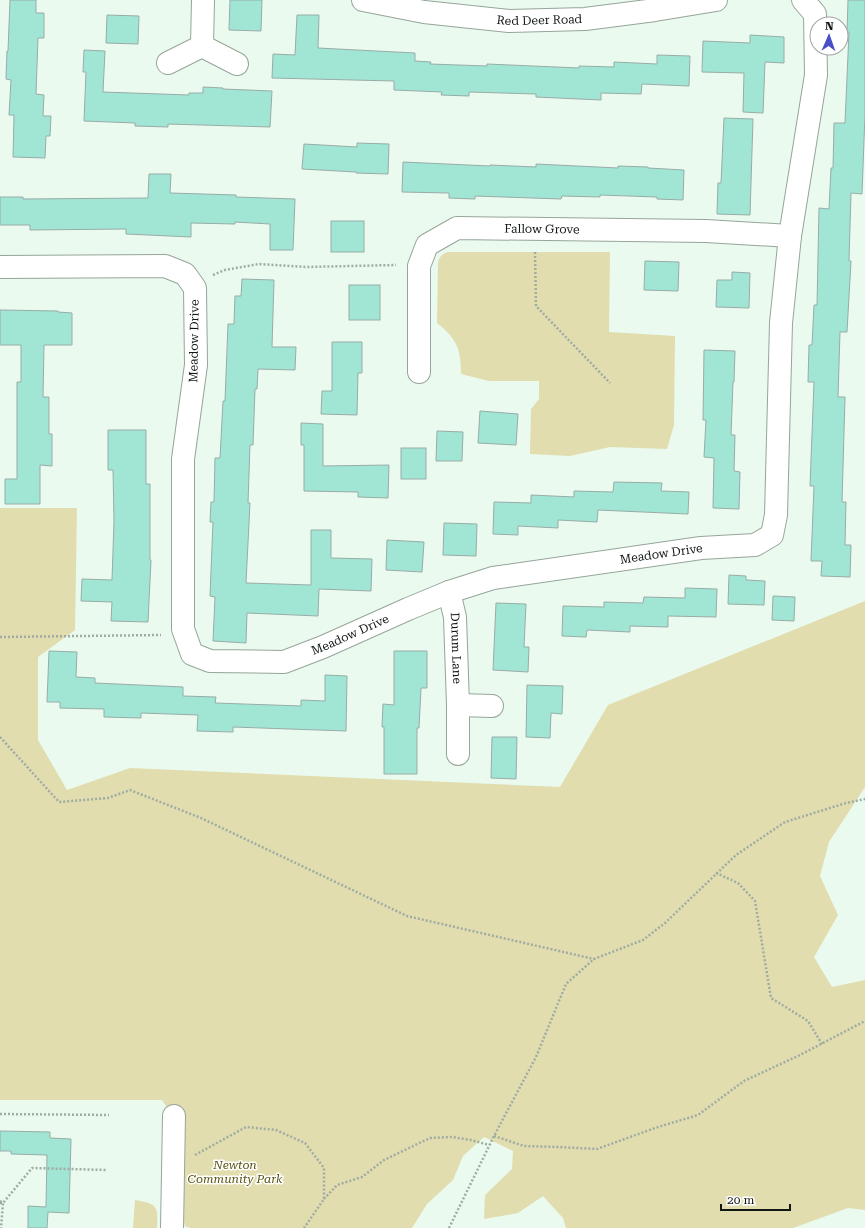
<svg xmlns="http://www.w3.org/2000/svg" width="865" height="1228" viewBox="0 0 865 1228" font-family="'Roboto Serif',serif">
<rect width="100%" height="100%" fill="#eafaee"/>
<g fill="#e1ddaf">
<path d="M449,252H610L609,332L675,336L674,425L667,449L610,447L570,456L530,454L531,409L539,399V381H489L461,374C461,349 457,339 437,323L438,263C439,257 442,253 449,252Z"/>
<polygon points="0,508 77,508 75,630 38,657 38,740 67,790 130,768 560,787 608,705 865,601 865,787 829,842 820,876 838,915 814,957 832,987 865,980 865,1210 848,1208 793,1228 566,1228 563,1218 543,1196 518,1213 484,1219 485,1195 512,1169 513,1151 484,1137 463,1156 453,1180 427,1204 412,1228 190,1228 185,1226 180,1208 178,1124 162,1100 0,1100"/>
<path d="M135,1200C157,1204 158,1205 157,1228H133Z"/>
</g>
<g fill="#a1e6d5" stroke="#98aca7">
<polygon points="10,0 36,0 36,13 44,13 44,38 38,38 36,94 44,95 43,116 51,116 50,136 46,136 45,158 13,157 14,115 9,115 11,80 6,79 7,51 8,51"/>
<polygon points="230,0 262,0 261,31 229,30"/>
<polygon points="848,0 865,0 865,114 862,194 851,193 849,261 851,261 847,332 840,332 838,397 845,397 842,502 846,502 845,545 851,545 850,577 821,576 822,561 811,561 814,486 810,486 814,382 808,382 809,345 812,345 814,305 817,305 819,208 829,209 831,168 833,168 834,123 845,123 849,32 847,32"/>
<polygon points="107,15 139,16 138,44 106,43"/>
<polygon points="297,15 319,15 318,48 415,53 415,61 431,62 430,64 487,66 487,64 579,68 579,66 614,67 614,62 657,64 657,55 690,56 689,86 642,84 641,94 601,93 601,100 536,97 536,94 469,92 469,96 441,95 442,92 394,90 394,81 272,78 273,54 295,55"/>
<polygon points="750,35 784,37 784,63 765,62 763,113 743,112 744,73 702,72 703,41 750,43"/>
<polygon points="84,50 105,51 103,92 189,95 189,93 203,93 203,87 223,88 223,89 272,91 270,127 168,124 168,127 135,126 135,123 84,121 86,72 83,72"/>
<polygon points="724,118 753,119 750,215 717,214 718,183 721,183"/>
<polygon points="357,143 389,144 388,174 356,173 356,172 302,169 304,144 357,147"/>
<polygon points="403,162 490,166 490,165 536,167 536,164 618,168 618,166 648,167 648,168 684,170 683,200 657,199 657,197 600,195 600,197 562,196 561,199 475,196 475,199 449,198 449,193 402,192"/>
<polygon points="149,174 171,174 170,193 236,195 236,197 295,199 293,250 270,250 270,224 235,222 235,224 191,223 191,237 126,234 126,229 30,230 30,225 0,225 0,197 23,197 23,199 148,198"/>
<rect x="331" y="221" width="33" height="31"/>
<polygon points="645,261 679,262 678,291 644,290"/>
<polygon points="732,272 750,273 749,308 716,307 717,280 732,280"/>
<polygon points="242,279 274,280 272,347 296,347 295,370 258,369 257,389 255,389 253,445 250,445 248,503 250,503 246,583 311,585 311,530 331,530 331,558 372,559 371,591 319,589 318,616 247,613 246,643 213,641 215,597 210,596 213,522 210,522 211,502 214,502 215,458 220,458 223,401 225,401 228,324 234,324 235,296 241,296"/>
<rect x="349" y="285" width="31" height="35"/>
<polygon points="0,310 58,311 58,312 72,313 72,345 44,345 43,397 49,397 49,434 52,434 52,466 40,465 40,504 5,504 5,479 17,479 17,382 21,382 21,345 0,345"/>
<polygon points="332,342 362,342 362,373 358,373 357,415 321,414 322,391 332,391"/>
<polygon points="704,350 735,351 734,382 733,382 731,435 735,435 734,471 740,472 739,509 713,508 714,458 704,457 706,420 703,420"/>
<polygon points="480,411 518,414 516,445 478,443"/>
<polygon points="301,423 323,424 323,466 389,465 388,498 358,497 358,492 304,491 304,445 301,445"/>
<polygon points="108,430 146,430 146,484 150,484 150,560 151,560 148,622 111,621 112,602 81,601 82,579 112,580 114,521 113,470 108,470"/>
<polygon points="437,431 463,432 462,461 436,461"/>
<rect x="401" y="448" width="25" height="31"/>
<polygon points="614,482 662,483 661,491 689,492 688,514 598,510 597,522 558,520 558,528 518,526 518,535 493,534 494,502 531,503 531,495 574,497 574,491 613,492"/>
<polygon points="444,523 477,524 476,556 443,555"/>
<polygon points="387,540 424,542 422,572 386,570"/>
<polygon points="729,575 746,576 746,580 765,581 764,605 728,604"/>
<polygon points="685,588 717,589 716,617 668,616 668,627 630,626 630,632 587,630 586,637 562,636 563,606 604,607 604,602 643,603 644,597 685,598"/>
<polygon points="773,596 795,597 794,621 772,620"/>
<polygon points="496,603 526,604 524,647 529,647 528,672 493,670"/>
<polygon points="49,651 77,652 76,677 95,678 95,683 183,687 183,696 216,697 215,703 301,706 301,700 325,701 325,675 347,676 346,731 233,727 233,732 197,731 198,715 141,713 141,718 104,717 104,709 60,708 60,702 47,702"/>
<polygon points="394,651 427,651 427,688 421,688 419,728 417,728 417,774 384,774 384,727 382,727 383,704 394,705"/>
<polygon points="527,685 563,686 562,714 551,713 550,738 526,737"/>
<polygon points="492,737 517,737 516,779 491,778"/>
<polygon points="0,1131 50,1132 50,1138 71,1139 69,1213 48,1212 47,1228 28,1228 28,1206 46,1207 47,1155 11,1154 11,1151 0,1151"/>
</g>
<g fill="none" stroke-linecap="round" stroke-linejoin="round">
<g stroke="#96a599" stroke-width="24">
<g id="minor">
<path id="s1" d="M363,0L424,12L509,21L585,19L655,10L716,0"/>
<polyline points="202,46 237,64"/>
<polyline points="168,63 202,46 203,0"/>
<path id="s2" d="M0,267L165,266L185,274L195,288L196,365L183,459V629L192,654L210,661L284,662L323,647L408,609L449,592L493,578L701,548L755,545L772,535L776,515L781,323L790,236L816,75L815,14L803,0"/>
<path id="s3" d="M419,372V266L427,245L457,228L706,231L790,236"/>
<path id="s4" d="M449,592L455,617L458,705V754"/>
<polyline points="458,705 492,706"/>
<polyline points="172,1228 174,1116"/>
</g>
</g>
<g stroke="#a0aca3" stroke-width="2.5" stroke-dasharray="2 2" stroke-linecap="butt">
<polyline points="535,252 536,306 610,383"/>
<polyline points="213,275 225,270 259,264 306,267 396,265"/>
<polyline points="0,637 161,635"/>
<polyline points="0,737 59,802 108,798 130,790 201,818 407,916 594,959"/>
<polyline points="716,873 738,883 755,901 771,998 808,1021 822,1044"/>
<polyline points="0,1114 109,1115"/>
<polyline points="494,1136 524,1146 558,1147 597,1149 655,1128 698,1115 744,1081 800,1055 865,1021"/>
<polyline points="195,1155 246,1127 276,1130 305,1143 324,1168 324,1199 304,1228"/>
<polyline points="324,1199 337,1185 362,1177 384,1160 430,1138 452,1137 471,1140 489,1145"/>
<polyline points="0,1201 3,1203 1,1228"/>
<polyline points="0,1203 3,1203 32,1168 107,1170"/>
<polyline points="449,1228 494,1136 536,1057 566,984 594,959 643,940 665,923 736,855 785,822 846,803 865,799"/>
</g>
<use href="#minor" stroke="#fff" stroke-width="22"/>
</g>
<g text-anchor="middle" stroke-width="3" stroke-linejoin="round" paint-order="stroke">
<g font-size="12" fill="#121713" stroke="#fff">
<text dy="4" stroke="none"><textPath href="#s1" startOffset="178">Red Deer Road</textPath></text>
<text dy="4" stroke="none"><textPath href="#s3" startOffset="248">Fallow Grove</textPath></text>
<text transform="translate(194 341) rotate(-89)" y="4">Meadow Drive</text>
<text dy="4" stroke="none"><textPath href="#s2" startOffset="1061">Meadow Drive</textPath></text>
<text dy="4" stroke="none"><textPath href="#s2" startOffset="737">Meadow Drive</textPath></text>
<text dy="4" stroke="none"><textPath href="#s4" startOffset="57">Durum Lane</textPath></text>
</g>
<g font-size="12" font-style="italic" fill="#5a5311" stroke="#fff">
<text x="235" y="1169">Newton<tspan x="235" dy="14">Community Park</tspan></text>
</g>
</g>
<g transform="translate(829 36) rotate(2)"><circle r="19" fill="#ffffff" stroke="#a0a2a1"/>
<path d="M0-3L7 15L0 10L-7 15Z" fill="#494fc5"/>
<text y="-6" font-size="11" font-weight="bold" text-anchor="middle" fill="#121713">N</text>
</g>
<path d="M721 1204v6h69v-6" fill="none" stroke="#121713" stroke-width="2"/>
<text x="727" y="1204" font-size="12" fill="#121713" stroke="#ffffff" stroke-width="3" paint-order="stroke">20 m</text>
</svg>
